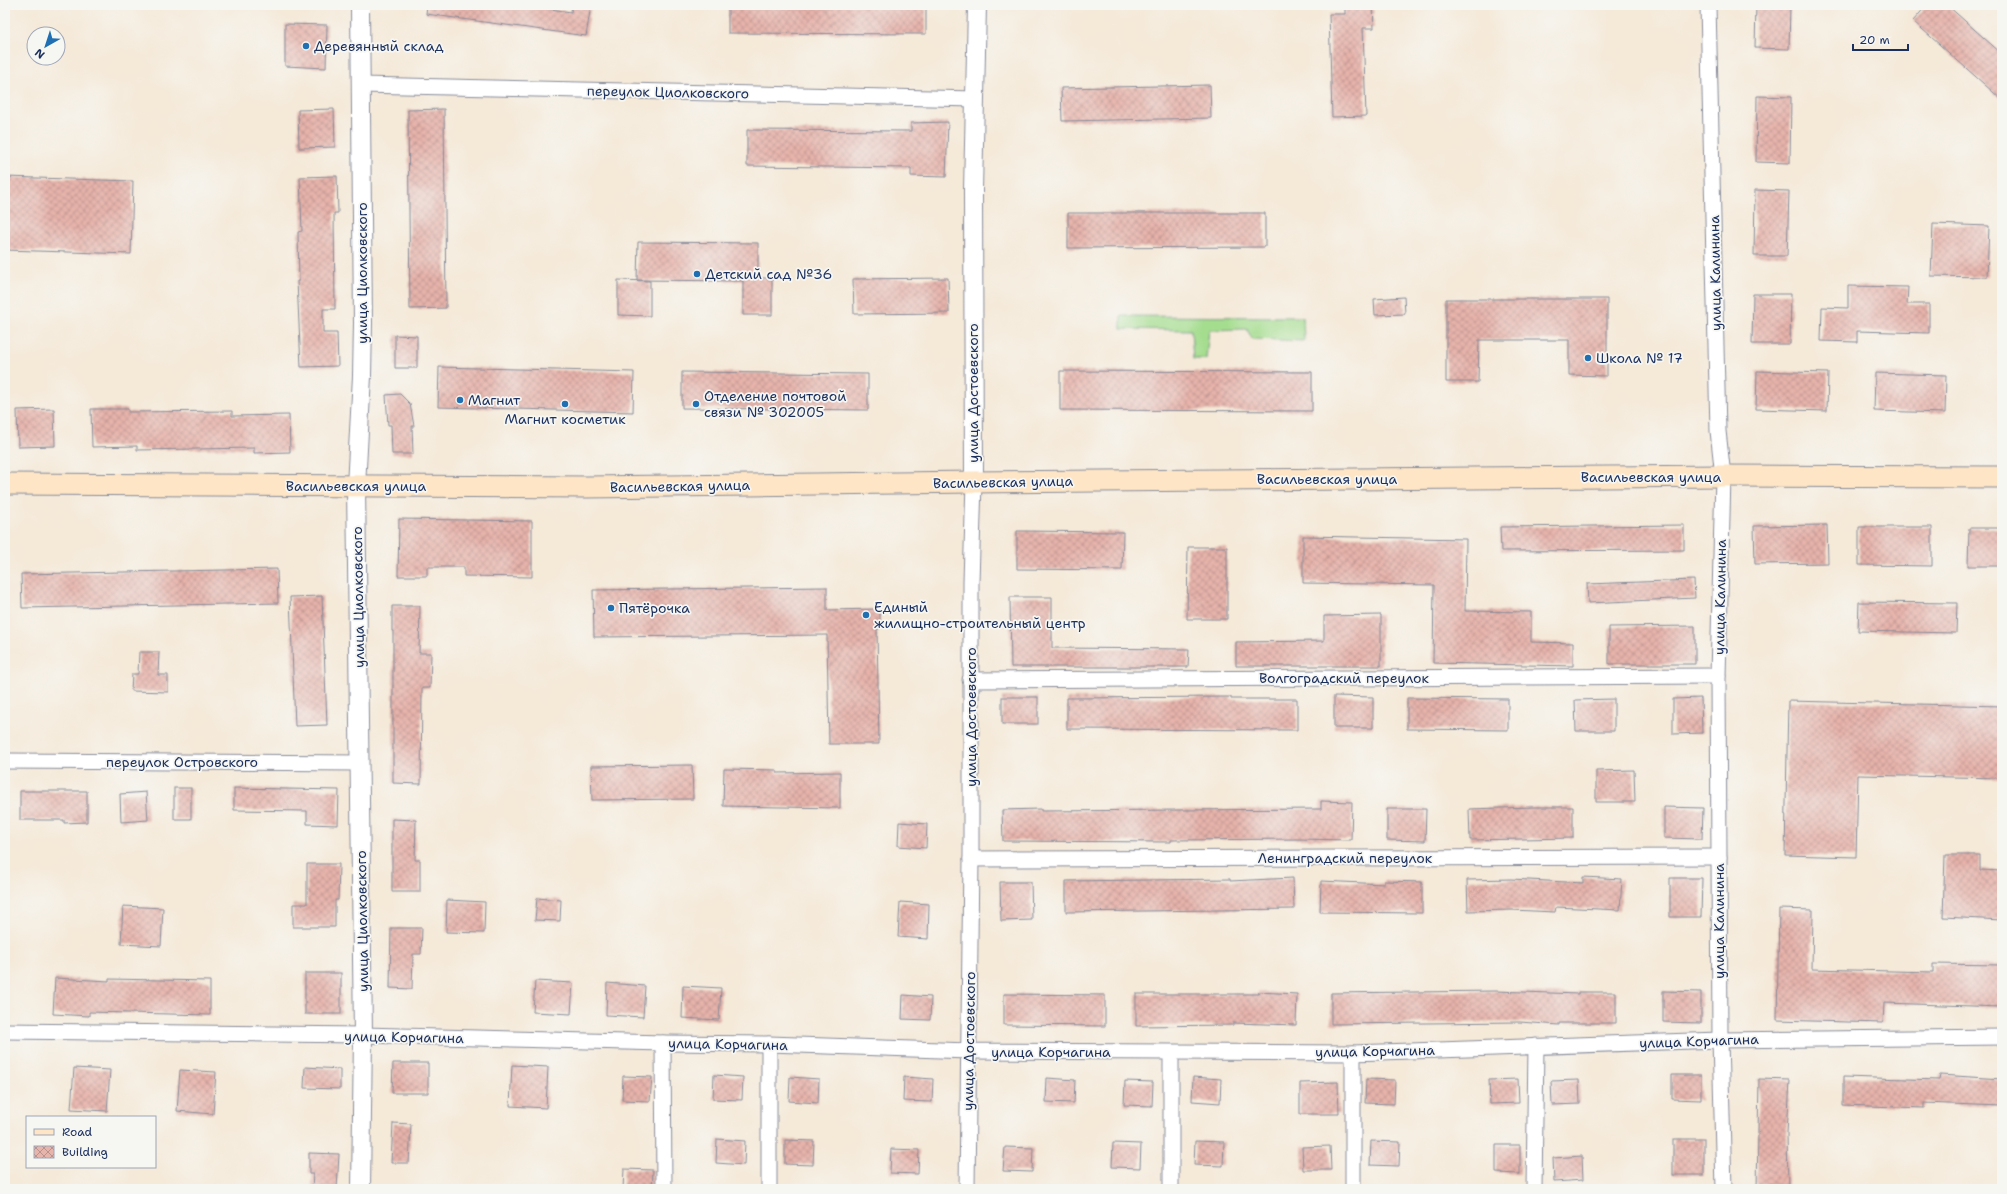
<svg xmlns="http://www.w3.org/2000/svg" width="2007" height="1194" viewBox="0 0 2007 1194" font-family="'Shantell Sans',sans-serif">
<defs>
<pattern id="building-cross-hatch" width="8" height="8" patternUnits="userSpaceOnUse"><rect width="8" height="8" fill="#e7b4ab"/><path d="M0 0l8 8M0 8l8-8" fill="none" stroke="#ba938e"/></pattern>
</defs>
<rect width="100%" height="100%" fill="#f6f6f2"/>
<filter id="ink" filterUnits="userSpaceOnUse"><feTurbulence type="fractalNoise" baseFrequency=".025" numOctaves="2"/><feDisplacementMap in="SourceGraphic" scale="8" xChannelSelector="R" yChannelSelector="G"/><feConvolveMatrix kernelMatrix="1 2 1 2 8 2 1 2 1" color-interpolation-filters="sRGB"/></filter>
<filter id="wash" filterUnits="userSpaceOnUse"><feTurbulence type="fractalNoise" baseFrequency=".012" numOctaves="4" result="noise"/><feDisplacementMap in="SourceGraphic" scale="16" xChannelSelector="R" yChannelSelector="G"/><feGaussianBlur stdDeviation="0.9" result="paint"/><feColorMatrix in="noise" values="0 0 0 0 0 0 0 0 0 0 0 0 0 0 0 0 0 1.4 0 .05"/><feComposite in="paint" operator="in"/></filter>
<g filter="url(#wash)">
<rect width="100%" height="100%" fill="#f5e9d8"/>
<polygon fill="#a5dd8f" stroke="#608676" points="1121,316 1303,317 1304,341 1252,339 1247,329 1209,330 1206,359 1193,359 1191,330 1121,329"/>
<g id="blocks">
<g fill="url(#building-cross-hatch)">
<polygon points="427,5 523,5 571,12 572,5 591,5 586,36 426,14"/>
<polygon points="728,5 926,5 926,34 728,33"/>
<polygon points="1345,5 1373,5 1374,28 1363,28 1366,116 1332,117 1329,14 1345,14"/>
<polygon points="1756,5 1790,5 1789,49 1755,48"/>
<polygon points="1927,5 1947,5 2002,54 2002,100 1913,21"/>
<polygon points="285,24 327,25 326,68 285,66"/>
<polygon points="1210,85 1211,118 1062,121 1061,88"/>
<polygon points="1757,96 1791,97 1790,163 1756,162"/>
<polygon points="334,109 335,147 299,148 298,110"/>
<polygon points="444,109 446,308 410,309 408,110"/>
<polygon points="948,122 946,177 911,176 911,168 747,166 747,130 911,131 911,123"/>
<polygon points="337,176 338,213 334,213 335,309 323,309 323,333 337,333 338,366 301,367 297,281 299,281 298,232 302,231 300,177"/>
<polygon points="5,177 133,181 131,254 5,250"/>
<polygon points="1755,190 1789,191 1787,256 1754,256"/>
<polygon points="1068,213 1265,213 1265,247 1068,248"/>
<polygon points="1933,224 1989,226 1987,277 1931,276"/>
<polygon points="638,242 758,243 758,278 772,278 772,315 743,315 743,281 637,280"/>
<polygon points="948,278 949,313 854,314 853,279"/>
<polygon points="618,280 650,281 650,316 618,315"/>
<polygon points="1848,286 1908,287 1907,304 1929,304 1929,333 1857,331 1857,342 1821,341 1822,307 1848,308"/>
<polygon points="1753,294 1791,294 1790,344 1752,344"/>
<polygon points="1404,297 1405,314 1375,315 1374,299"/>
<polygon points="1446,299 1607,299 1607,376 1569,375 1569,340 1479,340 1478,382 1446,382"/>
<polygon points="395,335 417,336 417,368 395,368"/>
<polygon points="439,367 634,372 633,412 438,407"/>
<polygon points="1060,371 1312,372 1312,411 1060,410"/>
<polygon points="1757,371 1828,373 1827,411 1756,409"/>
<polygon points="682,372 868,374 868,410 682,408"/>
<polygon points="1875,373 1946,375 1945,413 1874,411"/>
<polygon points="400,394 410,404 414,426 412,426 413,454 392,454 391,425 388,425 386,395"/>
<polygon points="54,409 55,446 18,447 17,410"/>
<polygon points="91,409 128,409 128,412 232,411 232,416 289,415 290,452 254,453 254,448 137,450 137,446 92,447"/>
<polygon points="399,519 532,521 532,577 464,576 464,567 427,567 427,576 398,576"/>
<polygon points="1684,525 1684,550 1501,551 1500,527"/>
<polygon points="1827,525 1828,563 1755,564 1754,526"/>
<polygon points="1859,527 1932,527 1932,566 1859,565"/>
<polygon points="1969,528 2002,528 2002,566 1968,566"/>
<polygon points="1017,531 1123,532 1122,570 1017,569"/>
<polygon points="1303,536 1466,539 1465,611 1531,612 1531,642 1573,643 1573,666 1433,663 1434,585 1303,583"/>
<polygon points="1188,547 1227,547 1227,619 1187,619"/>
<polygon points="277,569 278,603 22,608 21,574"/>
<polygon points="1694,580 1695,598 1588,603 1587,584"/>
<polygon points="827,587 827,610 880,609 880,629 877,629 879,744 829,744 827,635 594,637 593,590"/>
<polygon points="322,596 327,725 295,726 290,597"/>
<polygon points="1010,597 1052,597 1052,648 1189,649 1188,667 1011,667"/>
<polygon points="1859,602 1957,603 1956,633 1858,631"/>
<polygon points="392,606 420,606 419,653 431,653 430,688 422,688 421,784 393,783 393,631 392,631"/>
<polygon points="1381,615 1381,666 1236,666 1236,642 1324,641 1324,616"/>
<polygon points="1695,626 1695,664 1609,664 1609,627"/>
<polygon points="139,652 159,652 158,675 168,675 168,692 131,691 132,674 138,674"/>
<polygon points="1334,696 1373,697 1373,728 1334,728"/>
<rect x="1002" y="697" width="36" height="27"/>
<polygon points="1231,697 1231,699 1297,699 1297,730 1067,729 1067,698"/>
<polygon points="1407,698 1508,699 1508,730 1407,729"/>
<polygon points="1701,698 1702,733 1673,734 1673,699"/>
<polygon points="1614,699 1614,731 1576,731 1575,700"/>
<polygon points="1788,701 2002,706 2002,778 1858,775 1856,857 1785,855"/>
<polygon points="692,765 693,799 592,800 591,766"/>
<polygon points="724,769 777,770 777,773 840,772 840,808 723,806"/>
<polygon points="1634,770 1635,802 1596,802 1596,771"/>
<rect x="174" y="788" width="17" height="31"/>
<polygon points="234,788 339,790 338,825 307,824 307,811 234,810"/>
<polygon points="20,791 87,791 87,822 64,823 64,820 20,820"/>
<polygon points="146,792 148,820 121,822 120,794"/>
<polygon points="1321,801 1352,802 1351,840 1298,839 1171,840 1171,842 1003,841 1002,810 1041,809 1041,811 1321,809"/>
<polygon points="1534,807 1573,807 1573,838 1470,840 1469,809"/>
<polygon points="1664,807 1703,808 1702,839 1664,838"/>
<polygon points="1387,809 1426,809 1425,841 1387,840"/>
<polygon points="392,819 416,820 415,860 420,860 420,892 392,892"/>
<polygon points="899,822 927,824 926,848 898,846"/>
<polygon points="1945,855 1980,855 1980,870 2002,871 2002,920 1943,917"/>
<polygon points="307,864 339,864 338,900 335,900 335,927 293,927 293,904 307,904"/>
<polygon points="1583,877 1622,879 1620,910 1556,907 1555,912 1512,910 1468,911 1467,880 1511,879 1583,883"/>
<polygon points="1293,878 1294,909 1066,912 1066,881 1230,879 1230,881"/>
<polygon points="1670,878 1702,878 1701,917 1670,917"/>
<polygon points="1321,881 1384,884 1384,881 1422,882 1422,913 1320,912"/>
<polygon points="1000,882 1031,882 1032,920 1001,921"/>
<polygon points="537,898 561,900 560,921 535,920"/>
<polygon points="447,900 485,902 484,933 446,932"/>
<polygon points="900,902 929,904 928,939 898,937"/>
<polygon points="123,906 163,908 161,946 121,944"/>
<polygon points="1779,909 1813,910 1812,969 1933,972 1933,964 2002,965 2002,1007 1884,1003 1883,1023 1777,1020"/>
<polygon points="391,928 422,928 421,954 413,954 412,989 390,988"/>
<rect x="305" y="973" width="36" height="41"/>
<polygon points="55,978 109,981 109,979 210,981 210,1015 89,1012 89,1016 53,1014"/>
<polygon points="535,981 573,983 571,1014 533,1012"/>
<polygon points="607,983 645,986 643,1017 606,1015"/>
<polygon points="683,986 721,988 719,1020 682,1018"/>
<polygon points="1495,991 1578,994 1578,992 1616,992 1616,1023 1559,1023 1559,1025 1520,1022 1331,1024 1331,993"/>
<polygon points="1663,991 1701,992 1701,1023 1663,1022"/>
<polygon points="1258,992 1297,994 1296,1025 1233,1023 1233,1025 1136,1026 1136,994 1258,994"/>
<polygon points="1004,994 1105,995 1105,1026 1004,1025"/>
<polygon points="903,995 931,997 930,1020 902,1019"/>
<polygon points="393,1063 428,1063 428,1093 392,1093"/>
<polygon points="512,1065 548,1067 546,1108 510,1106"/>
<polygon points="305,1067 340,1069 340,1089 304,1088"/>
<polygon points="74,1068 110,1070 107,1111 71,1109"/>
<polygon points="180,1070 216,1072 213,1114 177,1111"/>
<polygon points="714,1075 743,1077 742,1100 713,1099"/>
<polygon points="1672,1075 1701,1075 1701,1100 1672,1099"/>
<polygon points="1940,1075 2002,1079 2002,1106 1924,1103 1924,1108 1843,1105 1843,1077 1939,1080"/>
<polygon points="623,1076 652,1077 650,1101 622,1100"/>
<polygon points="790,1077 819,1079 818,1103 789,1101"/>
<polygon points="904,1077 933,1079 932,1102 903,1101"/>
<polygon points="1193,1077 1221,1079 1220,1103 1192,1101"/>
<polygon points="1047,1078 1075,1080 1074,1103 1046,1102"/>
<polygon points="1366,1079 1395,1080 1394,1104 1365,1103"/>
<polygon points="1518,1079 1519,1103 1490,1104 1489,1080"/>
<polygon points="1759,1079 1790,1080 1787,1133 1788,1189 1757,1189"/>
<polygon points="1579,1080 1580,1104 1552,1105 1551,1081"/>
<polygon points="1125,1081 1153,1082 1152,1106 1124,1105"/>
<polygon points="1338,1082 1339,1114 1300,1114 1300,1083"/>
<polygon points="393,1123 411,1124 409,1163 391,1163"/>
<polygon points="717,1139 745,1141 744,1165 716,1163"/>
<rect x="1673" y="1139" width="31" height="36"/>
<polygon points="785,1140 814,1141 813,1165 785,1164"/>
<polygon points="1195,1141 1224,1142 1223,1166 1194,1165"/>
<polygon points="1371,1141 1400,1142 1399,1166 1370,1165"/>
<polygon points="1113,1143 1141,1144 1140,1168 1112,1167"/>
<polygon points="1496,1145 1520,1145 1520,1174 1496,1173"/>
<polygon points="1330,1146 1331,1170 1303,1170 1302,1147"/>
<polygon points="1005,1147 1033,1148 1032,1172 1003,1171"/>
<polygon points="891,1149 919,1150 918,1174 890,1173"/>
<polygon points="309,1153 339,1154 337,1189 312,1189 313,1174 309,1174"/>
<polygon points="1582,1156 1583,1180 1554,1182 1553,1158"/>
<polygon points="624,1169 653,1170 652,1189 623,1189"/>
</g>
</g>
</g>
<g filter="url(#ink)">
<use href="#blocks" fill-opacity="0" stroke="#888c9b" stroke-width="1"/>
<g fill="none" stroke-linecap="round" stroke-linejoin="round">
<g stroke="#888c9b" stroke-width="17">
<g id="minor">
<polyline points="1708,5 1718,431 1723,476 1718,676 1720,1040 1724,1189"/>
<polyline points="361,85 975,99"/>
<polyline points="970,680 1718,676"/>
<polyline points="5,761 360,763"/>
<polyline points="971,859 1719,857"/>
<polyline points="5,1031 363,1035 663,1043 769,1044 969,1051 1353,1053 1720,1040 2002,1037"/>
<polyline points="663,1043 664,1189"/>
<polyline points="769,1189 769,1044"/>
<polyline points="967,1189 971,859 971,582 974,482"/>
<polyline points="1171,1189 1171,1053"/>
<polyline points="1353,1189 1353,1053"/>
<polyline points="1534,1189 1536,1046"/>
</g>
</g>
<g stroke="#888c9b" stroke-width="20">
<g id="tertiary">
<polyline points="360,5 363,323 362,376 356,486 363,1035 361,1189"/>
<polyline points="974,482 973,191 977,5"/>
</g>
</g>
<g stroke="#888c9b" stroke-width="23">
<polyline id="secondary" points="5,484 587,487 974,482 1723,476 2002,477"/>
</g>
<use href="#minor" stroke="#fff" stroke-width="15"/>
<use href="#tertiary" stroke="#fff" stroke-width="18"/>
<use href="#secondary" stroke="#fde5c5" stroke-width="21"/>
</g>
</g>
<g fill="#1f6fb2" stroke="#f6f6f2" stroke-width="1.5">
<circle cx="306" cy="46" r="4"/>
<circle cx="697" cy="274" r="4"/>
<circle cx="1588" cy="358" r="4"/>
<circle cx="460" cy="400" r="4"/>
<circle cx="565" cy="404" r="4"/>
<circle cx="696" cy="404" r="4"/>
<circle cx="611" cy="608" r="4"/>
<circle cx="866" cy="615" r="4"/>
</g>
<g text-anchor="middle" stroke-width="3.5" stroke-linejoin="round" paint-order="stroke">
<g font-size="14" fill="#1b2f5e" stroke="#f6f6f2" text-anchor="start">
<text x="314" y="51">Деревянный склад</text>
<text x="705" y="279">Детский сад №36</text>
<text x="1596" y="363">Школа № 17</text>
<text x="704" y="401">Отделение почтовой<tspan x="704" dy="16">связи № 302005</tspan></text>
<text x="468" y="405">Магнит</text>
<text x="565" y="424" text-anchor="middle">Магнит косметик</text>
<text x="874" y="612">Единый<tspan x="874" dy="16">жилищно-строительный центр</tspan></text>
<text x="619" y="613">Пятёрочка</text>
</g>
<g font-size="14" fill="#1b2f5e" stroke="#f6f6f2">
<text transform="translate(668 92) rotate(1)" y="5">переулок Циолковского</text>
<text transform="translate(362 273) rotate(-90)" y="5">улица Циолковского</text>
<text transform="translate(1715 273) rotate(-91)" y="5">улица Калинина</text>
<text transform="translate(973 393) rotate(-90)" y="5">улица Достоевского</text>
<text x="1651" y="482">Васильевская улица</text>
<text x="1327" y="484">Васильевская улица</text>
<text transform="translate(1003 482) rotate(-1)" y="5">Васильевская улица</text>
<text x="356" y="491">Васильевская улица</text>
<text transform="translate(680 486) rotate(-1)" y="5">Васильевская улица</text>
<text transform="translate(358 597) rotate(-91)" y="5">улица Циолковского</text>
<text transform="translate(1720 597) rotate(-89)" y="5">улица Калинина</text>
<text x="1344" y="683">Волгоградский переулок</text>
<text transform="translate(971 717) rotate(-90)" y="5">улица Достоевского</text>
<text x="182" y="767">переулок Островского</text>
<text x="1345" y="863">Ленинградский переулок</text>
<text transform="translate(362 921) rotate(-91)" y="5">улица Циолковского</text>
<text transform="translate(1719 921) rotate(-90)" y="5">улица Калинина</text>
<text transform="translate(404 1037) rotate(1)" y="5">улица Корчагина</text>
<text transform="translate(969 1041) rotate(-89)" y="5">улица Достоевского</text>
<text transform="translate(1699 1041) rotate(-2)" y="5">улица Корчагина</text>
<text transform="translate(728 1044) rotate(1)" y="5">улица Корчагина</text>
<text transform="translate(1375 1051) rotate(-1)" y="5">улица Корчагина</text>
<text x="1051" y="1057">улица Корчагина</text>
</g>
</g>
<rect width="2007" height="1194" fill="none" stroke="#f6f6f2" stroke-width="20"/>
<rect x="26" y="1116" width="130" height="52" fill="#f6f6f2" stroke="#9ea6b7"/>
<rect x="34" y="1129" width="20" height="6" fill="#fde5c5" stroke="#9ea6b7"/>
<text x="62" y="1136" font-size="12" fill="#1b2f5e">Road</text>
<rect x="34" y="1146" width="20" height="12" fill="url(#building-cross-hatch)" stroke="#9ea6b7"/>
<text x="62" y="1156" font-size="12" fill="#1b2f5e">Building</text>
<g transform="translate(46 46) rotate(219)"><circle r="19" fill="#f6f6f2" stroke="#9ea6b7"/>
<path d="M0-3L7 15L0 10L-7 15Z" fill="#1f6fb2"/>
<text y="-6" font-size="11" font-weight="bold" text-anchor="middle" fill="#1b2f5e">N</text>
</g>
<path d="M1853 44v6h55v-6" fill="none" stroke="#1b2f5e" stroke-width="2"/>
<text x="1859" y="44" font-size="12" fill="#1b2f5e" stroke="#f6f6f2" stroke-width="3" paint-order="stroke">20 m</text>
</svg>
